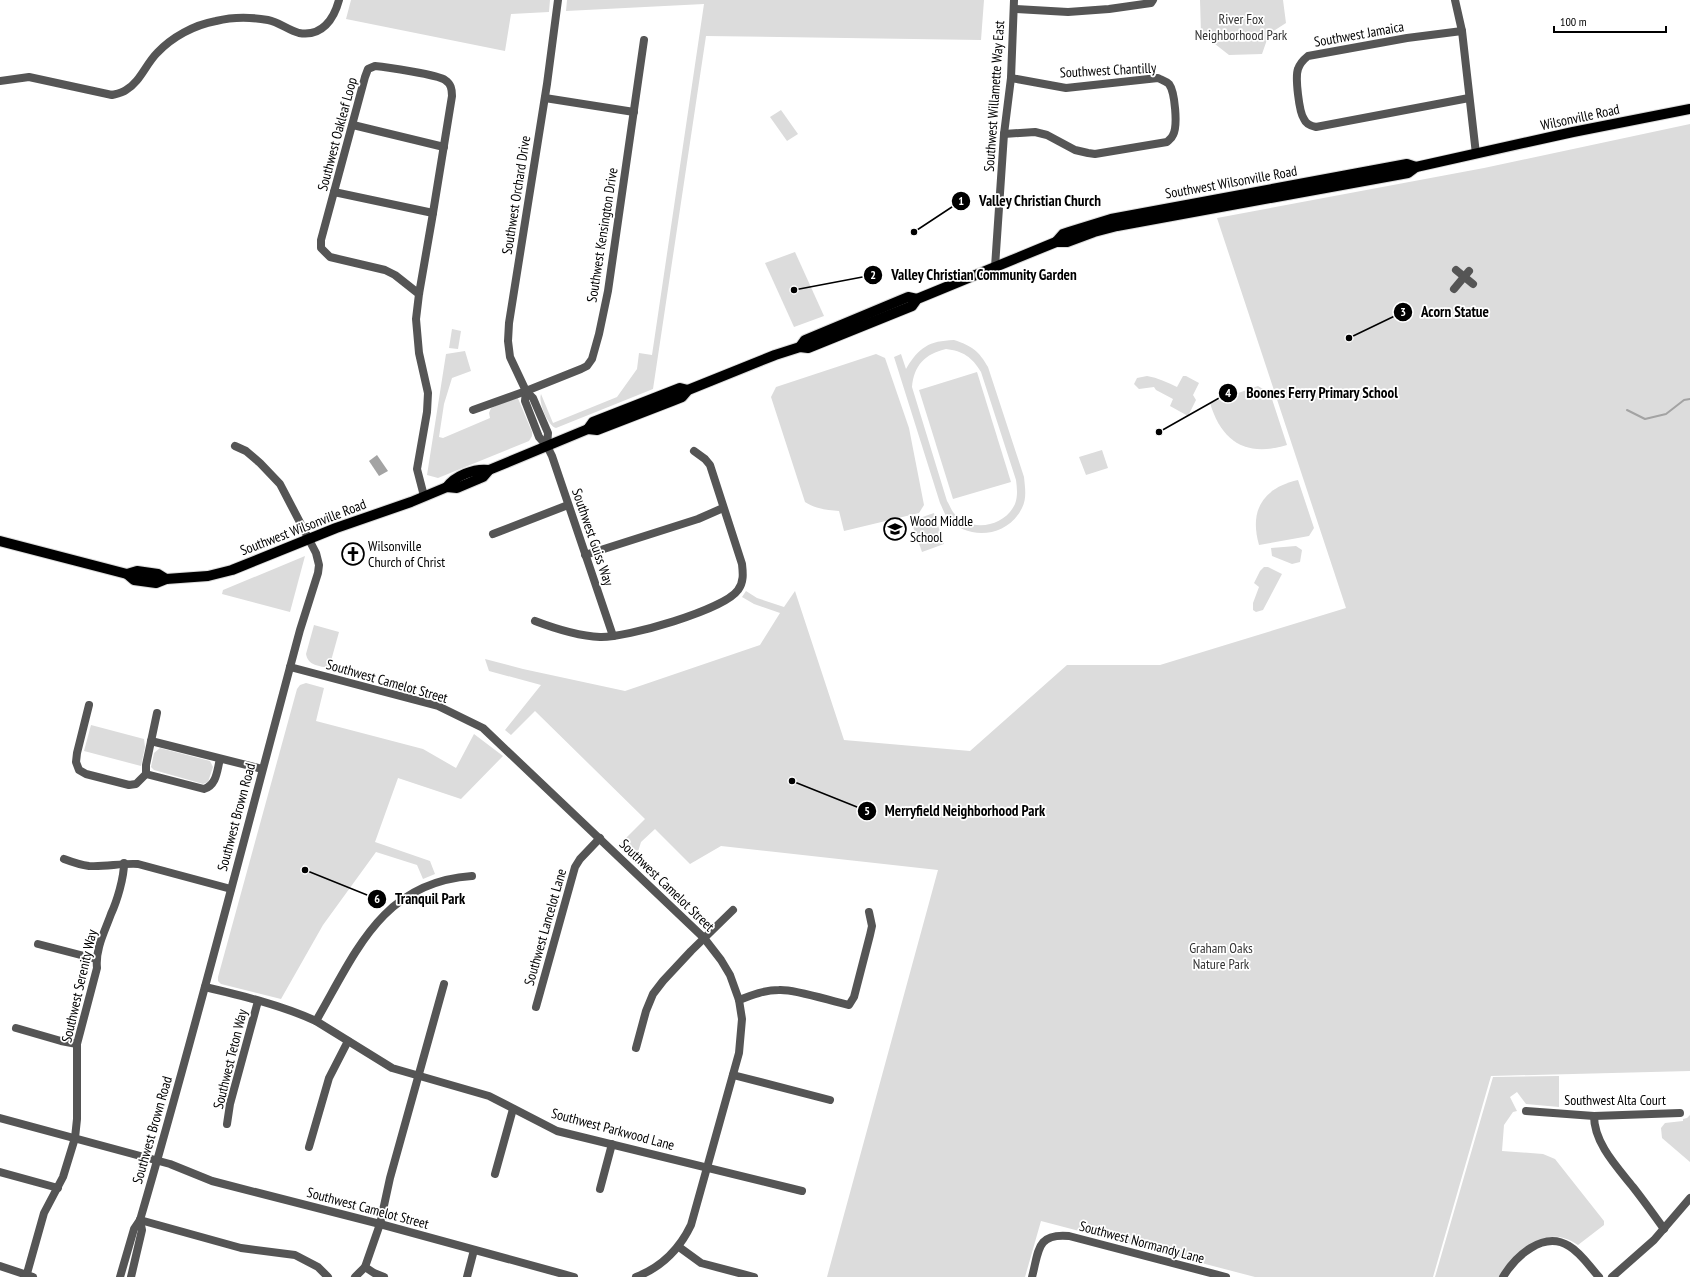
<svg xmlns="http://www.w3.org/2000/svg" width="1690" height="1277" viewBox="0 0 1690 1277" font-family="'PT Sans Narrow',sans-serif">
<rect width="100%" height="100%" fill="#fff"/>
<g fill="#dcdcdc" fill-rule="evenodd">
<polygon points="351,0 550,0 549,12 511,14 505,51 346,19"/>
<path d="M567,0H984L981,40L706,36L653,389L556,428C548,426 538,402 541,394L553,423L617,397L637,369L639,353L652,355L704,4L566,11Z"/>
<polygon points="1200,0 1283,0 1286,23 1269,34 1262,54 1229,55 1201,33"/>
<polygon points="781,110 798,134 787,141 770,117"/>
<polygon points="1690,124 1690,1071 1491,1076 1433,1277 1255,1277 1041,1221 1025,1277 827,1277 938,870 721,846 690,864 655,829 641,842 636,858 621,843 645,819 535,711 511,735 505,730 541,685 489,671 485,659 523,669 625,691 760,645 780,613 754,604 742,597 746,591 757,598 784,607 795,591 844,740 970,751 1067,665 1160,665 1346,608 1217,218 1484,168"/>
<polygon points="795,252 824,316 794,327 765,263"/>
<polygon points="452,329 461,331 458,349 449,348"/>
<path d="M954,340C972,346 979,351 988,367L1024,477C1025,488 1027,498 1022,508C1008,537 968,542 947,517C944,513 942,507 940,503L894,357L901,354L906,369C919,347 929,341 954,340ZM946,349C963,351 972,357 981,372L1016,480C1017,488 1018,496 1015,504C1004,528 969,533 953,512C951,509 949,504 947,501L912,387C914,365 925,354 946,349Z"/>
<polygon points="465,351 471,371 452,378 444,404 439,437 443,438 490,418 489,413 491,408 517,396 532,432 532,436 529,441 438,478 427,475 446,354"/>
<path d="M876,354L885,358L909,428L924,505L919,513L844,531L839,511C827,510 816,509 805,502L771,397L776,387Z"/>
<polygon points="977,372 1011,482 953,499 919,390"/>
<path d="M1147,376C1158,378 1167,382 1177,387L1183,376H1186L1199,383L1193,395L1196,400L1188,416L1170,406L1173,399L1156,390L1154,387L1139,389L1134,384L1137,378Z"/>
<path d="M1258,386L1270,393L1287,445C1247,457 1222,443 1210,403Z"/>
<polygon points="1102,450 1108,468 1086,475 1079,457"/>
<path d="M1298,480L1314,528L1309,536L1259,545C1249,510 1263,488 1298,480Z"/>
<polygon points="934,513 944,544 922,552 911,521"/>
<polygon points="1296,546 1302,550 1300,562 1292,564 1272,556 1271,548"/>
<polygon points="305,556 290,612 222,594 223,590"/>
<polygon points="1264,567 1268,567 1282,574 1263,610 1256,612 1253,610 1253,603 1259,587 1254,583 1260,571"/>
<path d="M314,625L339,632L329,668C320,666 308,666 306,654Z"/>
<polygon points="306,683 324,688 316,721 423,749 456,768 474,734 503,756 461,799 398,778 375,842 430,861 435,874 423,879 417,865 376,852 323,925 281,999 221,984 218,981 218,977 297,689 300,685"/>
<polygon points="91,725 144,739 145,747 141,766 84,751"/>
<polygon points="160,748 210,761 213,767 208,782 203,784 154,770 151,767 154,753"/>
<path d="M1559,1076V1107L1526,1104L1517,1092L1510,1097L1517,1111L1513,1112L1504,1125L1502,1151L1543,1154L1555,1159L1604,1221V1225L1578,1245C1543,1221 1523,1254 1500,1277H1435L1493,1077Z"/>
<polygon points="1690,1115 1690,1162 1662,1138 1661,1128 1665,1123 1683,1121 1683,1119 1687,1118"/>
</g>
<polygon fill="#a3a3a3" points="377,455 388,471 379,476 369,461"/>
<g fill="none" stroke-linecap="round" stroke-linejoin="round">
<polyline stroke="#a3a3a3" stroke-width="2" points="1627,410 1645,419 1666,414 1684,400 1690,399"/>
<g stroke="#dbdbdb" stroke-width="12">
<g id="major">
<polyline points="1056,242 1063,234 1069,232 1111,219 1407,164 1416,167"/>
<polyline points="800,347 805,340 908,297 917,299"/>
<polyline points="588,429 593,422 680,388 688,390"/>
<path d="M447,487C455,476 474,468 489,470"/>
<polyline points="0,541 127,574 134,580 156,583 166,579 208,576 232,570 336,528 411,502 447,487 457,488 483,477 489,470 588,429 597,430 672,401 682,397 688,390 775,355 800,347 808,348 912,306 917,299 1056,242 1067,242 1094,232 1117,226 1408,173 1416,167 1573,132 1690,109"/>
<polyline points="127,574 137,571 158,574 166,579"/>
</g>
</g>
<g stroke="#555" stroke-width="8">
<polyline points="1455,0 1462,31 1476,154"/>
<polyline points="1014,9 1068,12 1109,9 1151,3 1153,0"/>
<path d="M1462,31L1407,38L1308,56C1303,60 1300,63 1298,69C1295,77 1299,112 1304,119C1306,124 1311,126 1316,127L1469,98"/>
<path d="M0,81L29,77L112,95C116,94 122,93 126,90C140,82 146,64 157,53C172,37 194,25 216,21C232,17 251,17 268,20C279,22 288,30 299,33C322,37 334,19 339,0"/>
<polyline points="545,98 634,112"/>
<polyline points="353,125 444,147"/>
<path d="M1004,134L1035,132L1047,135L1075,150L1088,153L1095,154L1167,142C1169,140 1172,138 1173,135C1178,126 1175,92 1169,84C1166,81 1162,80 1158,78L1066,88L1011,78"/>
<polyline points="334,192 433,213"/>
<polyline points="995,267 1004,134 1011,78 1014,0"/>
<polyline points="1456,270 1473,284"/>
<polyline points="1454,289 1469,271"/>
<path d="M419,294L395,275L385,270L330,257L321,248V240L365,77L368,69L375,66C386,67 439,75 445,80C451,84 452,89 452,96L432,219L419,294L416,319L419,353L428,393L427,412L417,469L424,496"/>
<polyline points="526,391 525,401 539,437 547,446 552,456 613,636"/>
<polyline points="473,410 526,391 581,369 587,366 592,359 599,334 608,291 644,40"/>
<polyline points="547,446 548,433 533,398 526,391 510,357 508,341 509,323 547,84 558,0"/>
<polyline points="493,534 568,505"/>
<polyline points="585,555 698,519 723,508"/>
<path d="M535,621C556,629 578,636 600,637C626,638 724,610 738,590C744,582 743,573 742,564L710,465L705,459L694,451"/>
<path d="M290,667L438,706L483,728L704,938L721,960L730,975L739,1000L742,1019L739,1053L691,1225C679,1250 662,1267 636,1277"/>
<polyline points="89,705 77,753 76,762 79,770 86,774 129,785 136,784 146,774"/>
<polyline points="151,741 262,769"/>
<path d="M146,774L204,789C217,785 217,770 220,759"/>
<polyline points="146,774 146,765 157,713"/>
<path d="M64,859C72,862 81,865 89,866C106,867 121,863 138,864L231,889"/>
<polyline points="38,944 96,959"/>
<path d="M205,987C243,996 281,1005 316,1021L392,1068L489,1096L557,1131L802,1191"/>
<path d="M739,1000C752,995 765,990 779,990C796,989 830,1001 849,1005L854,997L870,935L872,926L869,912"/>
<polyline points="536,1007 575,867 580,859 600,838"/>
<path d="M316,1021C356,952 382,882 472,876"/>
<polyline points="16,1028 61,1041 77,1044"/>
<polyline points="636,1048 646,1011 653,994 663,981 691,951 733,910"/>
<polyline points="733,1075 830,1100"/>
<polyline points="1526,1111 1594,1116 1680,1113"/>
<path d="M1594,1116C1594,1143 1617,1167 1633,1187C1644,1201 1654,1215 1664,1229"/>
<polyline points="0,1118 170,1164 212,1181 380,1224 574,1277"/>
<polyline points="227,1124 230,1104 258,1001"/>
<polyline points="309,1147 329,1078 348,1041"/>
<polyline points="0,1172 58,1188"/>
<polyline points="495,1174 513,1109"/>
<polyline points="600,1189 612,1144"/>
<polyline points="140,1220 241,1248 295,1255 318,1267 328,1277"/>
<polyline points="679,1247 701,1263 754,1277"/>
<polyline points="0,1266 33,1277"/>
<polyline points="365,1267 374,1273 384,1277"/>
<path d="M26,1277L44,1213L63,1177L75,1138L77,1119V1044L97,968C95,949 105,931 111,914C117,901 124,878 124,863"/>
<path d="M120,1277L134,1229L140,1220C197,1025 247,827 300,630L318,573L319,565L316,553L280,484L260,463L246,451L235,446"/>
<polyline points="131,1277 142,1230 140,1220"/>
<polyline points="355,1277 365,1267 380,1224 390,1178 444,984"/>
<polyline points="467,1277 474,1250"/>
<path d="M1032,1277C1039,1251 1036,1233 1069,1236L1226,1277"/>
<path d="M1503,1277C1515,1257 1543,1230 1569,1246C1581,1253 1589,1266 1599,1277"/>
<polyline points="1612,1277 1654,1240 1690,1198"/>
</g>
<use href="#major" stroke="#000" stroke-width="10"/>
</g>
<defs>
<g id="school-ring" transform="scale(1.15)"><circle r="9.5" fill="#fff" stroke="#000" stroke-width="1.5"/><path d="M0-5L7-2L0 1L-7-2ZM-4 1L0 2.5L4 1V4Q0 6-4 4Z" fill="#000"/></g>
<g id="church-ring" transform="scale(1.15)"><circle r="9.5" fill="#fff" stroke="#000" stroke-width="1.5"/><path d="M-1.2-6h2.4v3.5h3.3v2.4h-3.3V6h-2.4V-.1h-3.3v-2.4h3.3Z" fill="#000"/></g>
</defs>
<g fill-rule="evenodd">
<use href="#school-ring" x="895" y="529"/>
<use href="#church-ring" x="353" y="554"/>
</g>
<g text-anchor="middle" stroke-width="3.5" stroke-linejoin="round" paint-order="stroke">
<g font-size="14" fill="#333" stroke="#fff">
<text x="1241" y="24">River Fox<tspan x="1241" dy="16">Neighborhood Park</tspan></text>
<text x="1221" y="953">Graham Oaks<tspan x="1221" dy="16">Nature Park</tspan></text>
</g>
<g font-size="14" fill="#000" stroke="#fff">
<text transform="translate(1359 34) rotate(-10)" y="5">Southwest Jamaica</text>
<text transform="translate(1108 70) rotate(-3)" y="5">Southwest Chantilly</text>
<text transform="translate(994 96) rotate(-86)" y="5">Southwest Willamette Way East</text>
<text transform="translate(1580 117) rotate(-12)" y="5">Wilsonville Road</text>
<text transform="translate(337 134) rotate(-75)" y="5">Southwest Oakleaf Loop</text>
<text transform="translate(1231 182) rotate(-10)" y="5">Southwest Wilsonville Road</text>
<text transform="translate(516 195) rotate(-81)" y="5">Southwest Orchard Drive</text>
<text transform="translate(602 235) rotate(-81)" y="5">Southwest Kensington Drive</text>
<text transform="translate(303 527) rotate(-21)" y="5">Southwest Wilsonville Road</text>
<text transform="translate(593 537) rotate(71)" y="5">Southwest Guiss Way</text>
<text transform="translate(387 681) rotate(16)" y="5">Southwest Camelot Street</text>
<text transform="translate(236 817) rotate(-75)" y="5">Southwest Brown Road</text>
<text transform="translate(667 885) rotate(44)" y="5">Southwest Camelot Street</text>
<text transform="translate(545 927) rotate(-74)" y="5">Southwest Lancelot Lane</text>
<text transform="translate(79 986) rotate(-77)" y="5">Southwest Serenity Way</text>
<text transform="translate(230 1059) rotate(-76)" y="5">Southwest Teton Way</text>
<text x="1615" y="1105">Southwest Alta Court</text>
<text transform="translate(613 1129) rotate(15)" y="5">Southwest Parkwood Lane</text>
<text transform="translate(152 1130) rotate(-74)" y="5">Southwest Brown Road</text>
<text transform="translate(368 1208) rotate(15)" y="5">Southwest Camelot Street</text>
<text transform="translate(1142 1242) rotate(15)" y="5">Southwest Normandy Lane</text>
</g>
<g font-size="14" fill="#000" stroke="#fff" text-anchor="start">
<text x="910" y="526">Wood Middle<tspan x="910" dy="16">School</tspan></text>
<text x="368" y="551">Wilsonville<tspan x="368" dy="16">Church of Christ</tspan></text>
</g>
</g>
<path fill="none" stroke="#000" stroke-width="1.5" d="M914 232L961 201M794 290L873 275M1349 338L1403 312M1159 432L1228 393M792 781L867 811M305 870L377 899"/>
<g fill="#000" stroke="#fff" stroke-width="1.5">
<circle cx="914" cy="232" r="4"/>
<circle cx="794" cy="290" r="4"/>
<circle cx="1349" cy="338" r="4"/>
<circle cx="1159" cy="432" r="4"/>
<circle cx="792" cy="781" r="4"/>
<circle cx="305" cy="870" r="4"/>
<circle cx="961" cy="201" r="10"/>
<circle cx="873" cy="275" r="10"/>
<circle cx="1403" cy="312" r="10"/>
<circle cx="1228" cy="393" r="10"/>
<circle cx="867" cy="811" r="10"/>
<circle cx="377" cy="899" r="10"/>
</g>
<g font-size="12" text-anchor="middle" font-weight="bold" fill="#fff">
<text x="961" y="205">1</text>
<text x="873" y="279">2</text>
<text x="1403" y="316">3</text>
<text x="1228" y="397">4</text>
<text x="867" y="815">5</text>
<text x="377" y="903">6</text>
</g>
<g font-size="15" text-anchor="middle" font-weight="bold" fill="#000" stroke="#fff" stroke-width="3.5" stroke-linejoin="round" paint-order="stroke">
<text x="1040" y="206">Valley Christian Church</text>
<text x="984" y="280">Valley Christian Community Garden</text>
<text x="1455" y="317">Acorn Statue</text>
<text x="1322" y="398">Boones Ferry Primary School</text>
<text x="965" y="816">Merryfield Neighborhood Park</text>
<text x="430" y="904">Tranquil Park</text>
</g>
<path d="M1554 26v6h112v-6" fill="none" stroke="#000000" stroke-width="2"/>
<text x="1560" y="26" font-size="12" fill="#000000" stroke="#ffffff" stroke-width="3" paint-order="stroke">100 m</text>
</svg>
